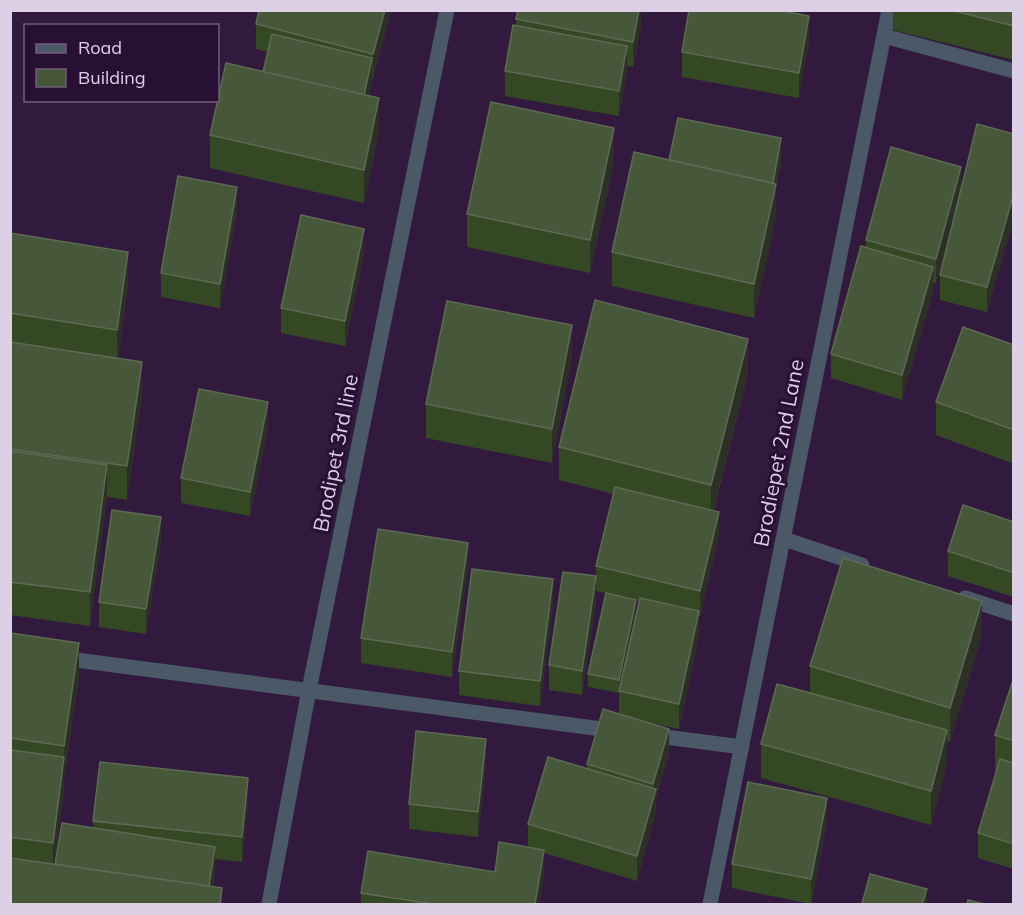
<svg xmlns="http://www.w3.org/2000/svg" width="1024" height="915" viewBox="0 0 1024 915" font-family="Mulish,sans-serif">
<rect width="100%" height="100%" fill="#321a3f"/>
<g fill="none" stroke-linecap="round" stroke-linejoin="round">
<g stroke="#4a5868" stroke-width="15">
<polyline points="884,36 1014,71"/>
<polyline points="784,539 862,565"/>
<polyline points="965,598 1014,614"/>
<polyline points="61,658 617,731"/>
<polyline points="650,735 742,747"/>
<polyline points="269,904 309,690 447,10"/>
<polyline points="710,904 889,10"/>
</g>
</g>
<g fill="#354824" fill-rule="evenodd">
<polygon points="391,10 373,79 372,79 369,96 379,132 364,203 210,168 210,135 263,72 268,52 256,49 256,24"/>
<polygon points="641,10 641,26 633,67 627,66 627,70 619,116 505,96 505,71 516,26 516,19"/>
<polygon points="893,10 1014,10 1014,60 893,30"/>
<polygon points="809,41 799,98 682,77 682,52"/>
<polygon points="1014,134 1014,218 987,312 940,300 940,275 952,227 936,283 933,283 933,292 902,400 831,378 831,354 866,247 866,240 961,188"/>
<polygon points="669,160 781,163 776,189 776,218 754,318 612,286 612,252"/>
<polygon points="614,162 590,273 467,247 467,214"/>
<polygon points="237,212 220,308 161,297 161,273"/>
<polygon points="10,233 128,285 118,358 142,395 127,500 107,497 90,626 10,615"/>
<polygon points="364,253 345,346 281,333 281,308"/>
<polygon points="1014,345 1014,464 936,435 936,402"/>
<polygon points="572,358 552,463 426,438 426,404"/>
<path d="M748,373L714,510L719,536L700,616H699V636L679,729L642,721L669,754L656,798V813L637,881L544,853V874L539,904H361V893L495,872L528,847V824L587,768V764L619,714V692V693L588,687V674L619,596L596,591V566L614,494L559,480V447ZM636,600L639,601L636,613Z"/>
<polygon points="268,427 250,516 181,503 181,478"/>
<polygon points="1014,522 1014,597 948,576 948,551"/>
<polygon points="161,542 146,634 99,627 99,602"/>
<polygon points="468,567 452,677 361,663 361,638"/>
<polygon points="596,601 582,695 549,690 549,665"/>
<polygon points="553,604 540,706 459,695 459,671"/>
<polygon points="10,633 79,677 64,780 64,791 54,864 55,864 93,828 93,821 248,803 242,862 215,859 215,872 213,887 222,904 10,904"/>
<polygon points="982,635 950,742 947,741 947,764 931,825 761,778 761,744 810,693 810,666"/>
<polygon points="1014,677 1014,869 978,858 978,833 997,770 995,769 995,735"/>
<polygon points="486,763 478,837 409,829 409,804"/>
<polygon points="827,822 811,904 732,888 732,864"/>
</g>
<g fill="#2c3026">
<polygon points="385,10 391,10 391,12 373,79 373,54"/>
<polygon points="639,10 641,10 641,26 633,67 633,42"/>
<polygon points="809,16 809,41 799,98 799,73"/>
<polygon points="627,46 627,70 619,116 619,91"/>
<polygon points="372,58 372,83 363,123 363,98"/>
<polygon points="379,98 379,132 364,203 364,170"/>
<polygon points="614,128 614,162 590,273 590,240"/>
<polygon points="781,138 781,163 776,189 776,218 754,318 754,284"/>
<polygon points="961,167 961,192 936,283 936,259"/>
<polygon points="237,187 237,212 220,308 220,284"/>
<polygon points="1014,193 1014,218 987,312 987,287"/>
<polygon points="364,229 364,253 345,346 345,321"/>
<polygon points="128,252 128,285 117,364 117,330"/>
<polygon points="933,267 933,292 902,400 902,375"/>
<polygon points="572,325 572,358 552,463 552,429"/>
<polygon points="748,339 748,373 711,519 711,485"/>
<polygon points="142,362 142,395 127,500 127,466"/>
<polygon points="268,402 268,427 250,516 250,492"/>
<polygon points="107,465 107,499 90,626 90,592"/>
<polygon points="719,512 719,536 700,616 700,591"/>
<polygon points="161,517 161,542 146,634 146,609"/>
<polygon points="468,543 468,567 452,677 452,652"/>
<polygon points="596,576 596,601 582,695 582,671"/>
<polygon points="553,579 553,604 540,706 540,681"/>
<polygon points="636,600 636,613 619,693 619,680"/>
<polygon points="982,601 982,635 950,742 950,708"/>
<polygon points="699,611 699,636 679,729 679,704"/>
<polygon points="79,643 79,677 64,780 64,746"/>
<polygon points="669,729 669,754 656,798 656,813 637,881 637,856 653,799 653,784"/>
<polygon points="947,730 947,764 931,825 931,791"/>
<polygon points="486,739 486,763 478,837 478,812"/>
<polygon points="64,757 64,791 53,876 53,843"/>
<polygon points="248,778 248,803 242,862 242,837"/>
<polygon points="827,798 827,822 811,904 811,879"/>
<polygon points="215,847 215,872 210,904 207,897"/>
<polygon points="544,850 544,874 539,904 535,904"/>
<polygon points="222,888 222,904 220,904"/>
<polygon points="927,889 927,904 922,904"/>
</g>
<g fill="#475739" stroke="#5e6a54" stroke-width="1.5">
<polygon points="259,10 385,10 373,54 256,24"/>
<polygon points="518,10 639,10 633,42 516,19"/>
<polygon points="689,10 779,10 809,16 799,73 682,52"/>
<polygon points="951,10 1014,10 1014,26"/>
<polygon points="513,25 627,46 619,91 505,71"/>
<polygon points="272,34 372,58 364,95 263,72"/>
<polygon points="226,63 379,98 364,170 210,135"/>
<polygon points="491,102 614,128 590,240 467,214"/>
<polygon points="678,118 781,138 773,183 669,160"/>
<polygon points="977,124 1014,134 1014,193 987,287 940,275"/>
<polygon points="891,147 961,167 936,259 866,240"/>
<polygon points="634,152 776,184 754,284 612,252"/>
<polygon points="178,176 237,187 220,284 161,273"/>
<polygon points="301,215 364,229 345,321 281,308"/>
<polygon points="10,233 128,252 117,330 10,313"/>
<polygon points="861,246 933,267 902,375 831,354"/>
<polygon points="595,300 748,339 711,485 559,447"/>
<polygon points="447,301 572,325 552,429 426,404"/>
<polygon points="963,327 1014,345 1014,430 936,402"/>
<polygon points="10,342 142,362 127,466 10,449"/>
<polygon points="199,389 268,402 250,492 181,478"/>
<polygon points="10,451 107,465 90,592 10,582"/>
<polygon points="615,487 719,512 700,591 596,566"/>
<polygon points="963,505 1014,522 1014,573 948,551"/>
<polygon points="112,510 161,517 146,609 99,602"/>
<polygon points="378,529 468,543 452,652 361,638"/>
<polygon points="843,558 982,601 950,708 810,666"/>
<polygon points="472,569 553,579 540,681 459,671"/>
<polygon points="563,572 596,576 582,671 549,665"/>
<polygon points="606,593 636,600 619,680 588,674"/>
<polygon points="640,598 699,611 679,704 619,691"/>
<polygon points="10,633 79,643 64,746 10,738"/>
<polygon points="1014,677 1014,741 995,735"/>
<polygon points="777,684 947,730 931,791 761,744"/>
<polygon points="603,709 669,729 653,784 587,764"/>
<polygon points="416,731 486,739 478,812 409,804"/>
<polygon points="10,750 64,757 53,843 10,837"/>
<polygon points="548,757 656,789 637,856 528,824"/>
<polygon points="1000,759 1014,763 1014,844 978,833"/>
<polygon points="100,762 248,778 242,837 93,821"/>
<polygon points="748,782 827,798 811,879 732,864"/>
<polygon points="62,823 215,847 209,886 55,864"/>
<polygon points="499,842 544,850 535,904 433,904 361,893 368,851 495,872"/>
<polygon points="10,858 222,888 220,904 10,904"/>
<polygon points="870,874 927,889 922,904 862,904"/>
<polygon points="968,900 984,904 967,904"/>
</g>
<g text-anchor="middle" stroke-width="6" stroke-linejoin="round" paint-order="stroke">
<g font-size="21" fill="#ddcfe6" stroke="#281034">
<text transform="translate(336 453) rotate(-79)" y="7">Brodipet 3rd line</text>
<text transform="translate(779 453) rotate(-79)" y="7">Brodiepet 2nd Lane</text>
</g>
</g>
<rect width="1024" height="915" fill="none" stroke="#ddcfe6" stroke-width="24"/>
<rect x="24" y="24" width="195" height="78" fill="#281034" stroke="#705c7b" stroke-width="1.5"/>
<rect x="36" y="44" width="30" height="9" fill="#4a5868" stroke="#705c7b" stroke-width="1.5"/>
<text x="78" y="54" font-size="18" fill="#ddcfe6">Road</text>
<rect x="36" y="69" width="30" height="18" fill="#475739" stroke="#705c7b" stroke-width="1.5"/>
<text x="78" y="84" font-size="18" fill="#ddcfe6">Building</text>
</svg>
